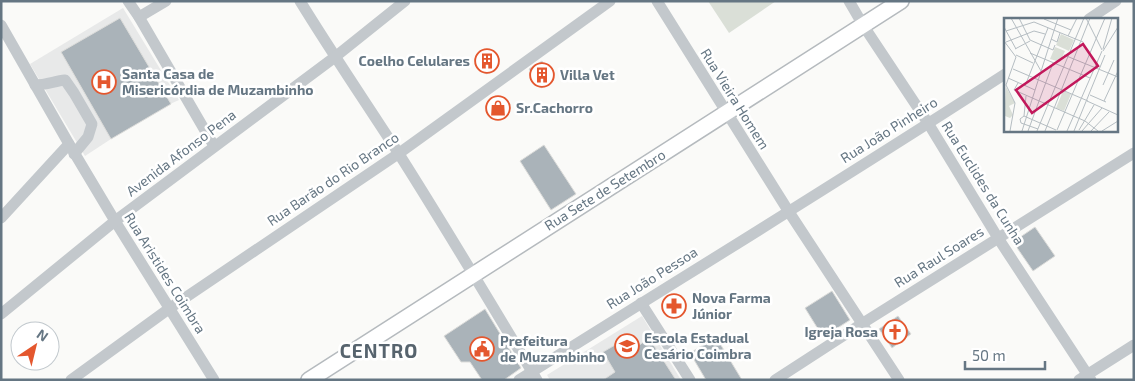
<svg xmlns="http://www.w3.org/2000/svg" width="1135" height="381" viewBox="0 0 1135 381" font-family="'Exo 2',sans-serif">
<rect width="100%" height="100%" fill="#fafaf8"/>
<g fill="#e8e9e9">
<polygon points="123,8 179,100 170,104 111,139 85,156 30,64"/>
<polygon points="642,316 681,380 550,380 547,375"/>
</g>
<polygon fill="#dadfd7" points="708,1 776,1 729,33"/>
<g fill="#aab3b9" stroke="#dcdcda">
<polygon points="120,18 171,104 111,139 61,52"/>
<polygon points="487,49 498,67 486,74 476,55"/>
<polygon points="542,61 554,80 541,88 529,69"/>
<polygon points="544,145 576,194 551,210 520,161"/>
<polygon points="1035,227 1055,256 1033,271 1013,242"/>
<polygon points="832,291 850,320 823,337 805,308"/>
<polygon points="485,309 521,368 504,380 482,380 470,362 461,362 444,336"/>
<polygon points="898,316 911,334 892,348 879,329"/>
<polygon points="716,337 742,380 706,380 690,353"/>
<polygon points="649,338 676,380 603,380 615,372 603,352 615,345 623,357"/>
</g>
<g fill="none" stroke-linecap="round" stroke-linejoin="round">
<g stroke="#b5babe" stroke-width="18">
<polyline id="major" points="309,380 901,1"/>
</g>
<g stroke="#c3c8cc" stroke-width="11">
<polyline points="128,1 139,17 214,146"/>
<path d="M300,1C332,53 366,103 399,154C446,228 491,304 537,380"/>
<polyline points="657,1 789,212 899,380"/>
<polyline points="849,1 863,25 928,123 998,238 1091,380"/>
<polyline points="139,17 166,1"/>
<polyline points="1089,19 1116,1"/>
<polyline points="1,25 69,144 115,221 214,380"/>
<path d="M35,85C46,85 55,81 65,80L74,93L92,124L88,137L74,154"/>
<polyline points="1,218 69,144"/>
<polyline points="641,303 690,380"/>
<polyline points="1,314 115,221 335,57 405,1"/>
<polyline points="71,380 170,308 398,154 610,1"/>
<path d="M519,380C681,278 845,178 1005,74"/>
<polyline points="775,380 863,323 1134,153"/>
<polyline points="1079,380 1134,345"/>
</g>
<use href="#major" stroke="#fff" stroke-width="15"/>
</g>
<defs>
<g id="building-ring" transform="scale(1.25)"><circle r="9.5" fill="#fff" stroke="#e4572e" stroke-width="1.5"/><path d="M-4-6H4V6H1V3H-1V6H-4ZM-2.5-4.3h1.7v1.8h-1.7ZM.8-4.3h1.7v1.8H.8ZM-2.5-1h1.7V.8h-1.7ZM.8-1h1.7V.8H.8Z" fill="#e4572e"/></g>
<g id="hospital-ring" transform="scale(1.25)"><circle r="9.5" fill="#fff" stroke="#e4572e" stroke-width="1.5"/><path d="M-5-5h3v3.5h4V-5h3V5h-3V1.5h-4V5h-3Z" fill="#e4572e"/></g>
<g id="shop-ring" transform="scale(1.25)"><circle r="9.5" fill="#fff" stroke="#e4572e" stroke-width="1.5"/><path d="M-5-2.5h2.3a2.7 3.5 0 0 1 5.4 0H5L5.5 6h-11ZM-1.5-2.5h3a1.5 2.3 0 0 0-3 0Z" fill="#e4572e"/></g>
<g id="pharmacy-ring" transform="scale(1.25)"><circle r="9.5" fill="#fff" stroke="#e4572e" stroke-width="1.5"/><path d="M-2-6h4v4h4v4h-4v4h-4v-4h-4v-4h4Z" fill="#e4572e"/></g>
<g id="church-ring" transform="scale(1.25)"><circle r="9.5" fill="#fff" stroke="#e4572e" stroke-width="1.5"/><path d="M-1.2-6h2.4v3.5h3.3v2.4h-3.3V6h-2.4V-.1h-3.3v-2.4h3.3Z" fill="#e4572e"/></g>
<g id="school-ring" transform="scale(1.25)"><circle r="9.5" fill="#fff" stroke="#e4572e" stroke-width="1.5"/><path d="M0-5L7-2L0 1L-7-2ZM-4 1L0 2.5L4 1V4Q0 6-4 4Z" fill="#e4572e"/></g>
<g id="civic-ring" transform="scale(1.25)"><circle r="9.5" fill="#fff" stroke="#e4572e" stroke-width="1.5"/><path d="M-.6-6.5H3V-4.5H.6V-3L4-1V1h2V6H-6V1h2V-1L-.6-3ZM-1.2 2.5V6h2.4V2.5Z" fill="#e4572e"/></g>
</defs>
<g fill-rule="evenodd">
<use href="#building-ring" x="487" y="61"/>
<use href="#building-ring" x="542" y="75"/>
<use href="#hospital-ring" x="104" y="82"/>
<use href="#shop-ring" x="498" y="108"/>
<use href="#pharmacy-ring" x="674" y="306"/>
<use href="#church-ring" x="895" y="332"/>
<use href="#school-ring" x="627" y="346"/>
<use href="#civic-ring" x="482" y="349"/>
</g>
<g text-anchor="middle" stroke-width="5" stroke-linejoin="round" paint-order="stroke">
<g font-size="14" font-weight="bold" fill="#657683" stroke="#fff" text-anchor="start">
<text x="470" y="66" text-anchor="end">Coelho Celulares</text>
<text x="122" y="79">Santa Casa de<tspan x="122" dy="16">Misericórdia de Muzambinho</tspan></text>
<text x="560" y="80">Villa Vet</text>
<text x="516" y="113">Sr.Cachorro</text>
<text x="692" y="303">Nova Farma<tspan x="692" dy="16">Júnior</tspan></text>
<text x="878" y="337" text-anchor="end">Igreja Rosa</text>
<text x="644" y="343">Escola Estadual<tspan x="644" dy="16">Cesário Coimbra</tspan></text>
<text x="500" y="346">Prefeitura<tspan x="500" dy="16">de Muzambinho</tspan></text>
</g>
<g font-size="14" fill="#657683" stroke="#fff">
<text transform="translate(735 99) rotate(58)" y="5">Rua Vieira Homem</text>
<text transform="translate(889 130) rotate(-32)" y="5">Rua João Pinheiro</text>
<text transform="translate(181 153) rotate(-37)" y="5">Avenida Afonso Pena</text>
<text transform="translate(333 179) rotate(-34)" y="5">Rua Barão do Rio Branco</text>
<text transform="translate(983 183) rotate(58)" y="5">Rua Euclides da Cunha</text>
<text transform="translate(605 190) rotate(-32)" y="5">Rua Sete de Setembro</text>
<text transform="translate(939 257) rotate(-32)" y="5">Rua Raul Soares</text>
<text transform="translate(165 273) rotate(58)" y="5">Rua Aristides Coimbra</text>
<text transform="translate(652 278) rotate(-32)" y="5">Rua João Pessoa</text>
</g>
<g font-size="19" font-weight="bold" letter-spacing="1" fill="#57646e" stroke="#fff">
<text x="379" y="358">CENTRO</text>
</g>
</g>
<g transform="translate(1004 18)">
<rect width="114" height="114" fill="#fafaf8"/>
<path d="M57,16L70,22L65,33L52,27ZM51,29L61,33L56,44L46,41ZM2,69L11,85L5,88L9,97L6,100L1,98L0,102ZM59,73L67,76L60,93L52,90Z" fill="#dadfd7"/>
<path fill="none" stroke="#b5bdc2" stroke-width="1" d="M7,0L37,53M15,0L26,22M82,0L98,32M40,1L67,12M0,9L12,31M2,13L30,4L79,24M64,18L73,0M47,21L53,24L56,15M26,22L49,32L51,27M0,23L12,39L2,67L11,85L6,113M2,24L30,13L41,16M11,31L26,23M99,31L108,0M99,33L114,9M26,35L86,60M12,37L29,45M60,37L114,59M9,51L84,83M4,60L31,72M14,65L10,72L81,103L94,113M99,67L110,42M21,68L44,10M86,77L102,84M83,83L114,97M100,83L114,53M20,98L22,78M34,111L17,105L16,101L20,98L52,112M53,112L101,0M75,112L90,87M18,113L54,0M24,113L49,45M33,113L80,0M41,113L86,0M63,113L98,33M70,113L101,37M78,113L98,90M87,113L105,94M98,113L114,103"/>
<path fill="#c2185b" fill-opacity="0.15" stroke="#c2185b" stroke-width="2.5" d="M79,26L94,48L28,95L12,72Z"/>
<rect width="114" height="114" fill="none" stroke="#657683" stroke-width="2.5"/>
</g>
<rect width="1135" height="381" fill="none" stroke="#657683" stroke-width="5"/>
<g transform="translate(35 346) rotate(35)"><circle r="24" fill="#ffffff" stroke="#c1c8cd"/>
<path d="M0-4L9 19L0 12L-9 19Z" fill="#e4572e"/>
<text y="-8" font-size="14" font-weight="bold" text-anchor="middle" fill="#657683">N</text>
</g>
<path d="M965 361v8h80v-8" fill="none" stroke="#657683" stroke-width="2.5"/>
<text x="972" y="361" font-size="15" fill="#657683" stroke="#ffffff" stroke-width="4" paint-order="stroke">50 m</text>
</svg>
